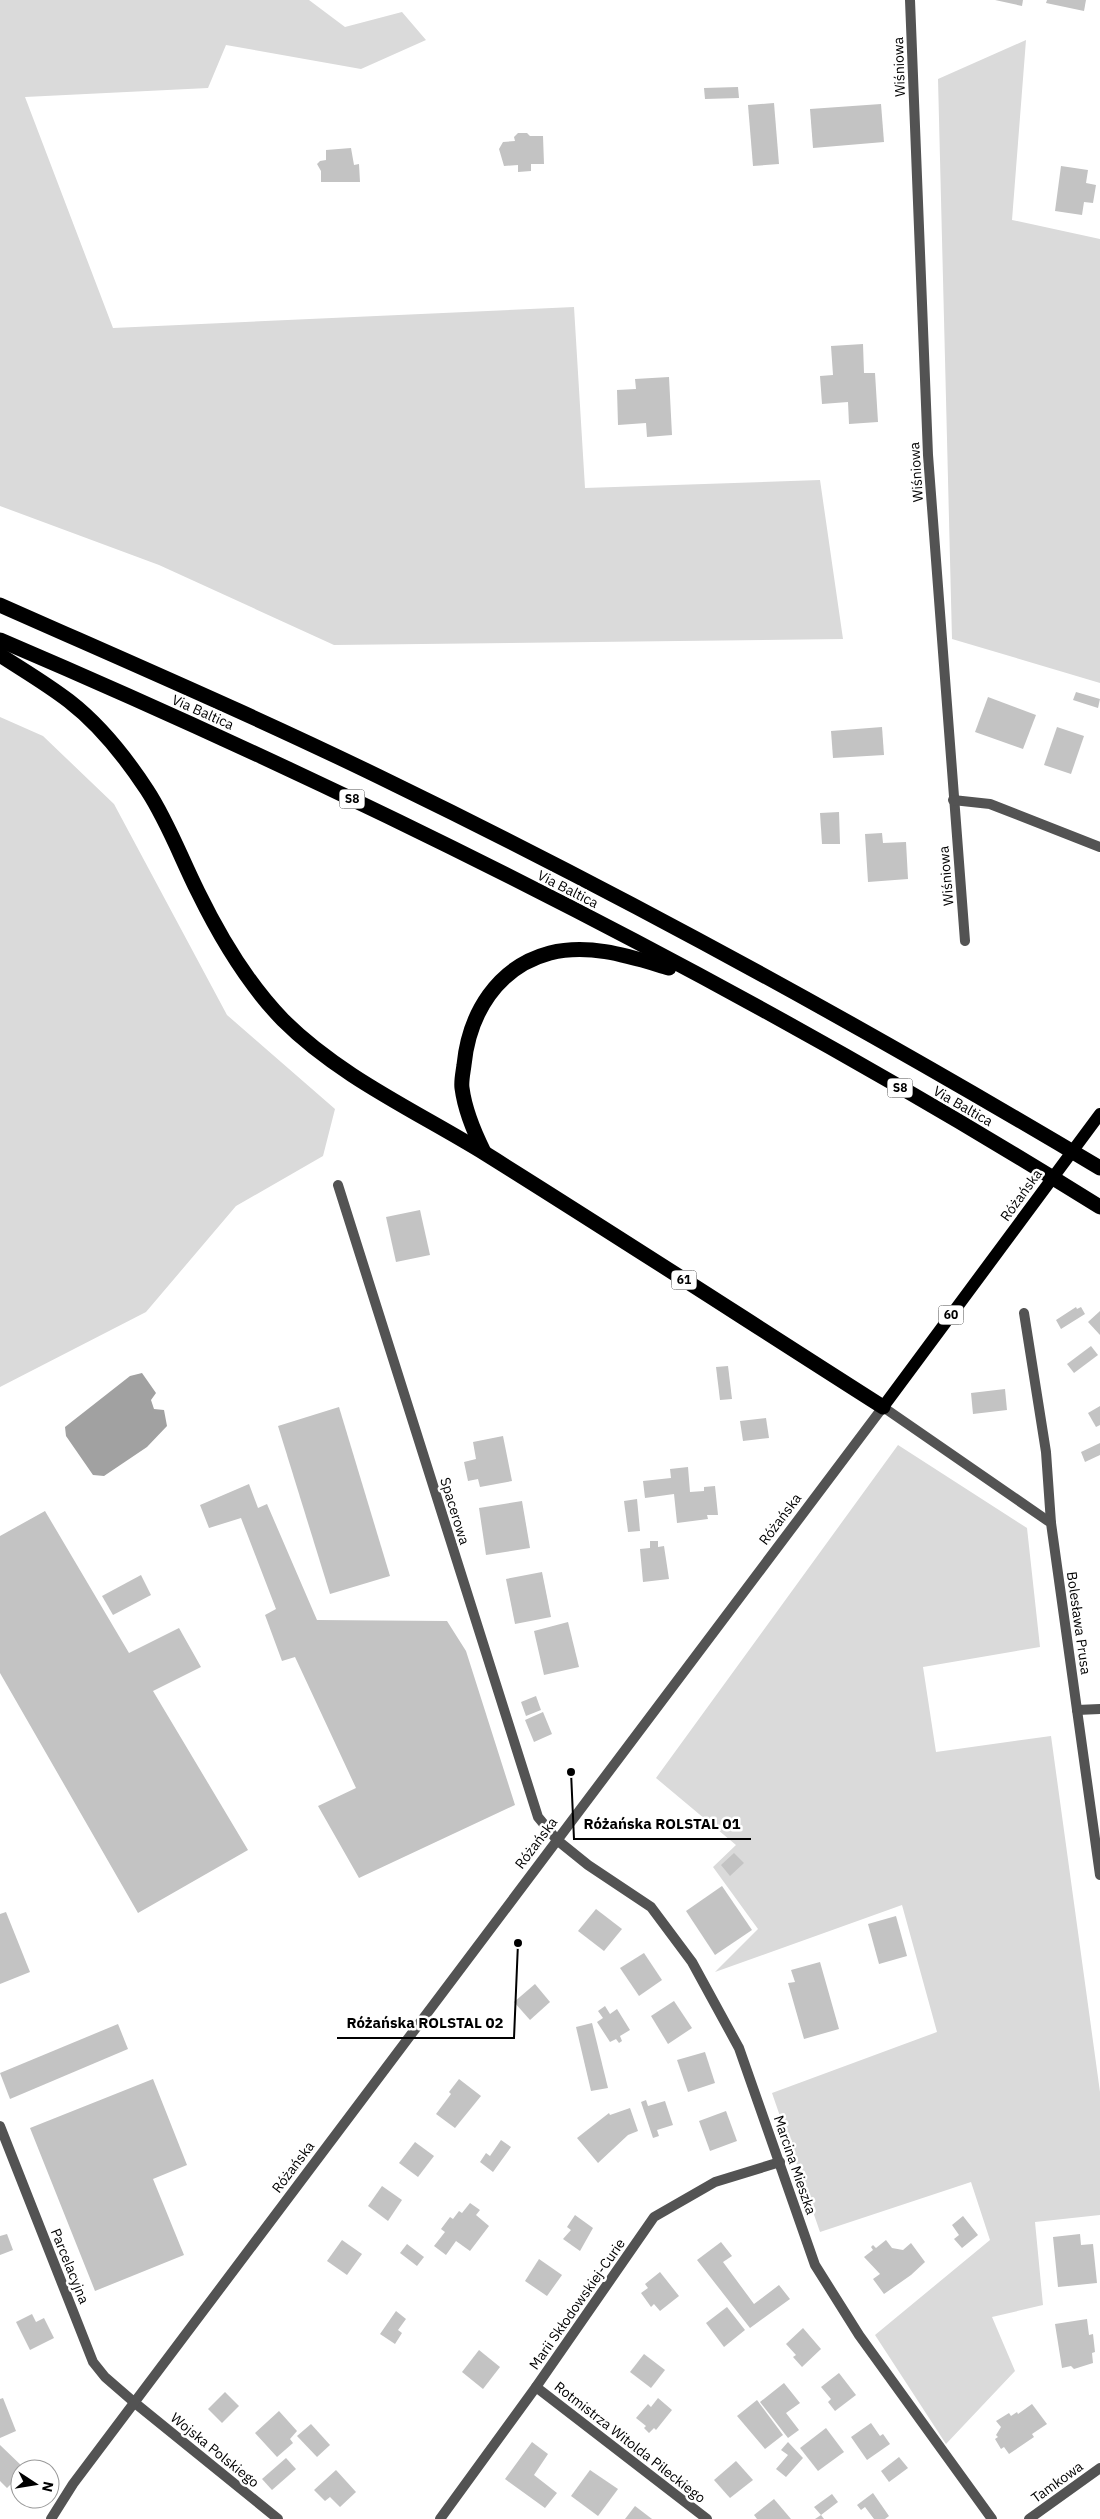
<svg xmlns="http://www.w3.org/2000/svg" width="1100" height="2519" viewBox="0 0 1100 2519" font-family="'IBM Plex Sans',sans-serif">
<rect width="100%" height="100%" fill="#fff"/>
<g fill="#dadada">
<polygon points="0,0 309,0 345,27 402,12 426,40 361,69 226,45 208,88 25,97 113,328 574,307 585,488 820,480 843,639 334,645 159,565 0,506"/>
<polygon points="1026,40 1012,220 1100,239 1100,683 952,639 938,79"/>
<polygon points="0,717 43,736 114,804 227,1015 335,1109 323,1156 236,1206 146,1312 0,1387"/>
<polygon points="898,1445 1027,1528 1040,1647 923,1667 936,1752 1051,1736 1100,2092 1100,2215 1035,2222 1043,2305 992,2317 1015,2371 946,2444 875,2335 990,2240 971,2182 820,2232 772,2093 937,2032 902,1905 715,1972 758,1929 713,1867 736,1845 656,1778"/>
</g>
<polygon fill="#a1a1a1" points="142,1373 156,1393 151,1400 154,1409 164,1410 167,1426 147,1447 104,1476 93,1475 66,1436 65,1427 130,1376"/>
<g fill="#c3c3c3">
<polygon points="995,0 1023,0 1022,6"/>
<polygon points="1047,0 1086,0 1084,11 1046,3"/>
<polygon points="738,87 739,98 705,99 704,88"/>
<polygon points="774,103 779,164 753,166 748,105"/>
<polygon points="881,104 884,142 813,148 810,109"/>
<polygon points="518,133 527,133 530,136 543,136 544,164 531,164 531,171 518,172 518,165 504,166 499,149 503,142 515,141 514,137"/>
<polygon points="351,148 354,165 359,164 360,182 321,182 321,171 317,164 320,161 326,160 326,150"/>
<polygon points="1061,166 1088,170 1086,183 1096,185 1093,203 1084,202 1082,215 1055,211"/>
<polygon points="863,344 864,373 875,373 878,422 849,424 848,402 822,404 820,376 833,375 831,346"/>
<polygon points="669,377 672,435 647,437 646,423 618,425 617,390 636,389 635,379"/>
<polygon points="1076,692 1100,699 1098,708 1073,700"/>
<polygon points="988,697 1036,715 1023,749 975,732"/>
<polygon points="882,727 884,755 833,758 831,731"/>
<polygon points="1057,727 1084,736 1071,774 1044,765"/>
<polygon points="839,812 840,844 822,844 820,813"/>
<polygon points="882,833 883,843 906,842 908,879 868,882 865,834"/>
<polygon points="420,1210 430,1255 396,1262 386,1217"/>
<polygon points="1076,1307 1077,1309 1081,1307 1085,1314 1061,1329 1056,1320"/>
<polygon points="1100,1311 1100,1335 1088,1322"/>
<polygon points="1091,1346 1098,1355 1074,1373 1067,1364"/>
<polygon points="728,1366 732,1399 720,1400 716,1367"/>
<polygon points="1005,1389 1007,1410 973,1414 971,1393"/>
<polygon points="1100,1406 1100,1425 1096,1427 1088,1413"/>
<polygon points="339,1407 390,1576 330,1594 278,1426"/>
<polygon points="766,1418 769,1438 743,1441 740,1421"/>
<polygon points="503,1436 512,1481 480,1487 478,1479 468,1481 464,1462 476,1459 473,1442"/>
<polygon points="1100,1443 1100,1455 1085,1462 1081,1452"/>
<polygon points="688,1467 690,1492 704,1491 704,1487 715,1486 718,1515 707,1515 708,1519 677,1523 674,1494 645,1498 643,1481 671,1478 670,1469"/>
<polygon points="249,1484 258,1508 267,1504 317,1620 447,1621 466,1651 515,1805 359,1878 318,1806 356,1788 295,1657 282,1661 265,1615 276,1609 241,1518 209,1528 200,1505"/>
<polygon points="637,1499 640,1531 628,1532 624,1501"/>
<polygon points="522,1501 530,1548 486,1555 479,1508"/>
<polygon points="45,1511 129,1653 179,1628 201,1667 153,1691 248,1850 138,1913 0,1673 0,1536"/>
<polygon points="650,1541 658,1541 658,1547 664,1546 669,1579 643,1582 640,1549 650,1548"/>
<polygon points="542,1572 551,1617 515,1624 506,1579"/>
<polygon points="141,1575 151,1595 113,1615 102,1596"/>
<polygon points="568,1622 579,1667 544,1675 534,1631"/>
<polygon points="536,1696 541,1710 526,1716 521,1702"/>
<polygon points="543,1712 552,1734 534,1742 525,1720"/>
<polygon points="734,1853 744,1863 730,1876 721,1865"/>
<polygon points="722,1886 752,1930 715,1955 686,1911"/>
<polygon points="596,1909 622,1929 604,1951 578,1931"/>
<polygon points="6,1912 30,1972 0,1984 0,1914"/>
<polygon points="896,1916 907,1956 879,1964 868,1924"/>
<polygon points="644,1953 662,1980 639,1996 620,1968"/>
<polygon points="820,1962 839,2029 804,2039 788,1983 795,1982 791,1970"/>
<polygon points="535,1984 550,2002 530,2020 514,2002"/>
<polygon points="674,2001 692,2028 668,2044 651,2016"/>
<polygon points="605,2006 610,2014 617,2009 630,2030 620,2036 622,2041 619,2043 616,2039 610,2042 597,2022 603,2018 598,2011"/>
<polygon points="592,2023 608,2088 591,2091 576,2027"/>
<polygon points="118,2024 128,2049 10,2099 0,2073"/>
<polygon points="705,2052 715,2083 688,2092 677,2060"/>
<polygon points="153,2079 187,2165 153,2179 184,2255 95,2291 30,2128"/>
<polygon points="459,2079 481,2096 455,2128 436,2114 451,2094 449,2092"/>
<polygon points="646,2100 648,2106 665,2101 673,2125 657,2130 659,2136 653,2138 641,2102"/>
<polygon points="630,2108 638,2131 628,2135 598,2163 577,2138 609,2113 610,2115"/>
<polygon points="726,2111 737,2141 710,2151 699,2121"/>
<polygon points="501,2140 511,2147 493,2172 480,2162 486,2153 490,2156"/>
<polygon points="415,2142 434,2156 418,2177 399,2163"/>
<polygon points="382,2186 402,2200 388,2221 368,2206"/>
<polygon points="470,2203 480,2210 476,2215 489,2226 470,2251 456,2241 446,2255 434,2246 445,2232 441,2229 450,2217 453,2219 459,2211 462,2213"/>
<polygon points="575,2215 593,2228 580,2251 563,2239 571,2230 567,2227"/>
<polygon points="963,2216 978,2235 962,2248 954,2239 959,2235 952,2225"/>
<polygon points="7,2234 13,2250 0,2255 0,2236"/>
<polygon points="1080,2234 1081,2245 1093,2244 1097,2283 1058,2287 1053,2237"/>
<polygon points="342,2240 362,2254 347,2275 327,2261"/>
<polygon points="886,2240 892,2248 903,2250 911,2243 925,2262 911,2275 884,2294 873,2279 880,2274 864,2257 873,2250 871,2247 873,2245 876,2248"/>
<polygon points="721,2242 732,2256 723,2262 754,2304 779,2285 790,2299 750,2328 697,2260"/>
<polygon points="407,2244 424,2257 417,2266 400,2253"/>
<polygon points="539,2259 562,2275 547,2296 525,2281"/>
<polygon points="660,2272 679,2296 660,2311 654,2304 651,2307 641,2293 648,2288 645,2284"/>
<polygon points="727,2307 745,2330 724,2347 706,2323"/>
<polygon points="396,2311 406,2319 398,2330 402,2333 395,2344 380,2334"/>
<polygon points="32,2314 36,2322 44,2318 54,2338 30,2350 16,2322"/>
<polygon points="1087,2319 1089,2335 1093,2334 1095,2352 1092,2353 1093,2363 1074,2369 1071,2366 1062,2368 1055,2324"/>
<polygon points="803,2328 821,2349 802,2367 793,2357 796,2355 786,2344"/>
<polygon points="479,2350 500,2367 483,2389 462,2372"/>
<polygon points="644,2354 665,2370 651,2388 630,2372"/>
<polygon points="839,2373 856,2395 835,2411 828,2402 831,2399 821,2387"/>
<polygon points="784,2383 800,2403 786,2413 799,2430 788,2438 760,2402"/>
<polygon points="225,2392 239,2406 222,2423 208,2409"/>
<polygon points="3,2398 16,2431 0,2438 0,2399"/>
<polygon points="658,2398 672,2410 656,2430 654,2428 649,2433 644,2428 646,2426 636,2418 648,2404 651,2407"/>
<polygon points="757,2400 783,2435 765,2449 737,2416"/>
<polygon points="1032,2404 1047,2424 1032,2434 1034,2437 1009,2454 1004,2447 1001,2449 995,2439 998,2437 996,2435 1001,2427 996,2421 1009,2413 1011,2416 1017,2412 1018,2414"/>
<polygon points="279,2411 297,2431 290,2439 293,2443 277,2457 255,2433"/>
<polygon points="871,2423 880,2436 883,2434 890,2444 867,2460 851,2437"/>
<polygon points="311,2424 330,2445 317,2457 297,2436"/>
<polygon points="826,2428 844,2452 818,2471 800,2448"/>
<polygon points="532,2442 548,2454 534,2475 557,2493 545,2508 505,2479"/>
<polygon points="788,2442 803,2458 786,2477 776,2469 788,2455 781,2450"/>
<polygon points="0,2445 25,2469 20,2469 20,2475 7,2488 0,2481"/>
<polygon points="899,2457 908,2468 889,2482 881,2471"/>
<polygon points="286,2458 296,2469 272,2490 262,2479"/>
<polygon points="736,2461 753,2480 730,2498 714,2480"/>
<polygon points="336,2470 356,2492 340,2507 330,2497 325,2501 314,2490"/>
<polygon points="590,2470 618,2489 598,2516 571,2496"/>
<polygon points="873,2493 889,2516 885,2519 874,2519 865,2507 861,2510 857,2505"/>
<polygon points="832,2494 838,2502 821,2515 824,2519 815,2519 821,2515 814,2507"/>
<polygon points="774,2499 791,2519 757,2519 754,2515"/>
<polygon points="635,2506 652,2519 625,2519"/>
</g>
<g fill="none" stroke-linecap="round" stroke-linejoin="round">
<g stroke="#535353" stroke-width="10">
<polyline points="910,0 928,455 965,941"/>
<polyline points="953,800 990,804 1100,847"/>
<polyline points="338,1185 538,1817 557,1840 588,1865 651,1907 692,1962 739,2048 815,2265 859,2335 992,2519"/>
<polyline points="1024,1313 1046,1452 1051,1523"/>
<polyline points="1077,1710 1100,1709"/>
<polyline points="0,2126 93,2362 105,2377 135,2403 278,2519"/>
<polyline points="536,2387 707,2519"/>
<polyline points="440,2519 536,2387 654,2217 715,2182 780,2162"/>
<polyline points="1029,2519 1100,2468"/>
</g>
<polyline stroke="#535353" stroke-width="10" points="51,2519 73,2484 883,1407 1051,1523 1100,1875"/>
<polyline stroke="#000" stroke-width="12" points="883,1407 1100,1114"/>
<g stroke="#000" stroke-width="15">
<path d="M0,605C133,664 266,721 396,785C637,902 870,1031 1100,1168"/>
<path d="M0,640C379,802 750,989 1100,1207"/>
<path d="M0,655C23,670 47,684 69,701C100,725 126,758 147,790C168,822 181,858 198,892C220,937 247,983 283,1020C340,1077 418,1112 486,1154C619,1237 751,1323 883,1407"/>
<path d="M484,1152C474,1132 465,1111 462,1088C461,1081 463,1073 464,1065C469,1014 497,967 550,953C591,943 631,957 669,968"/>
</g>
</g>
<g text-anchor="middle" stroke-width="5" stroke-linejoin="round" paint-order="stroke">
<g fill="#fff" stroke="#4c4c4c" stroke-width="1">
<rect x="339.5" y="789.5" width="25" height="19" rx="4"/>
<rect x="887.5" y="1078.5" width="25" height="19" rx="4"/>
<rect x="671.5" y="1270.5" width="25" height="19" rx="4"/>
<rect x="938.5" y="1305.5" width="25" height="19" rx="4"/>
</g>
<g font-size="12" font-weight="bold" fill="#000">
<text x="352" y="803">S8</text>
<text x="900" y="1092">S8</text>
<text x="684" y="1284">61</text>
<text x="951" y="1319">60</text>
</g>
<g font-size="14" fill="#000" stroke="#fff">
<text transform="translate(899 67) rotate(-92)" y="5">Wiśniowa</text>
<text transform="translate(916 472) rotate(-94)" y="5">Wiśniowa</text>
<text transform="translate(203 712) rotate(24)" y="5">Via Baltica</text>
<text transform="translate(946 876) rotate(-95)" y="5">Wiśniowa</text>
<text transform="translate(568 889) rotate(27)" y="5">Via Baltica</text>
<text transform="translate(963 1106) rotate(30)" y="5">Via Baltica</text>
<text transform="translate(1021 1195) rotate(-54)" y="5">Różańska</text>
<text transform="translate(455 1511) rotate(73)" y="5">Spacerowa</text>
<text transform="translate(780 1519) rotate(-53)" y="5">Różańska</text>
<text transform="translate(1079 1623) rotate(82)" y="5">Bolesława Prusa</text>
<text transform="translate(536 1843) rotate(-53)" y="5">Różańska</text>
<text transform="translate(795 2165) rotate(71)" y="5">Marcina Mieszka</text>
<text transform="translate(293 2167) rotate(-53)" y="5">Różańska</text>
<text transform="translate(70 2266) rotate(68)" y="5">Parcelacyjna</text>
<text transform="translate(577 2304) rotate(-55)" y="5">Marii Skłodowskiej-Curie</text>
<text transform="translate(630 2442) rotate(38)" y="5">Rotmistrza Witolda Pileckiego</text>
<text transform="translate(215 2450) rotate(39)" y="5">Wojska Polskiego</text>
<text transform="translate(1057 2482) rotate(-36)" y="5">Tamkowa</text>
</g>
</g>
<path fill="none" stroke="#000" stroke-width="2" d="M571 1772L574 1839H751M518 1943L514 2038H337"/>
<g fill="#000" stroke="#fff" stroke-width="2">
<circle cx="571" cy="1772" r="5"/>
<circle cx="518" cy="1943" r="5"/>
</g>
<g font-size="15" text-anchor="middle" font-weight="bold" fill="#000" stroke="#fff" stroke-width="5" stroke-linejoin="round" paint-order="stroke">
<text x="662" y="1829">Różańska ROLSTAL 01</text>
<text x="425" y="2028">Różańska ROLSTAL 02</text>
</g>
<g transform="translate(35 2484) rotate(102)"><circle r="24" fill="#ffffff" stroke="#999999"/>
<path d="M0-4L9 19L0 12L-9 19Z" fill="#000000"/>
<text y="-8" font-size="14" font-weight="bold" text-anchor="middle" fill="#000000">N</text>
</g>
</svg>
